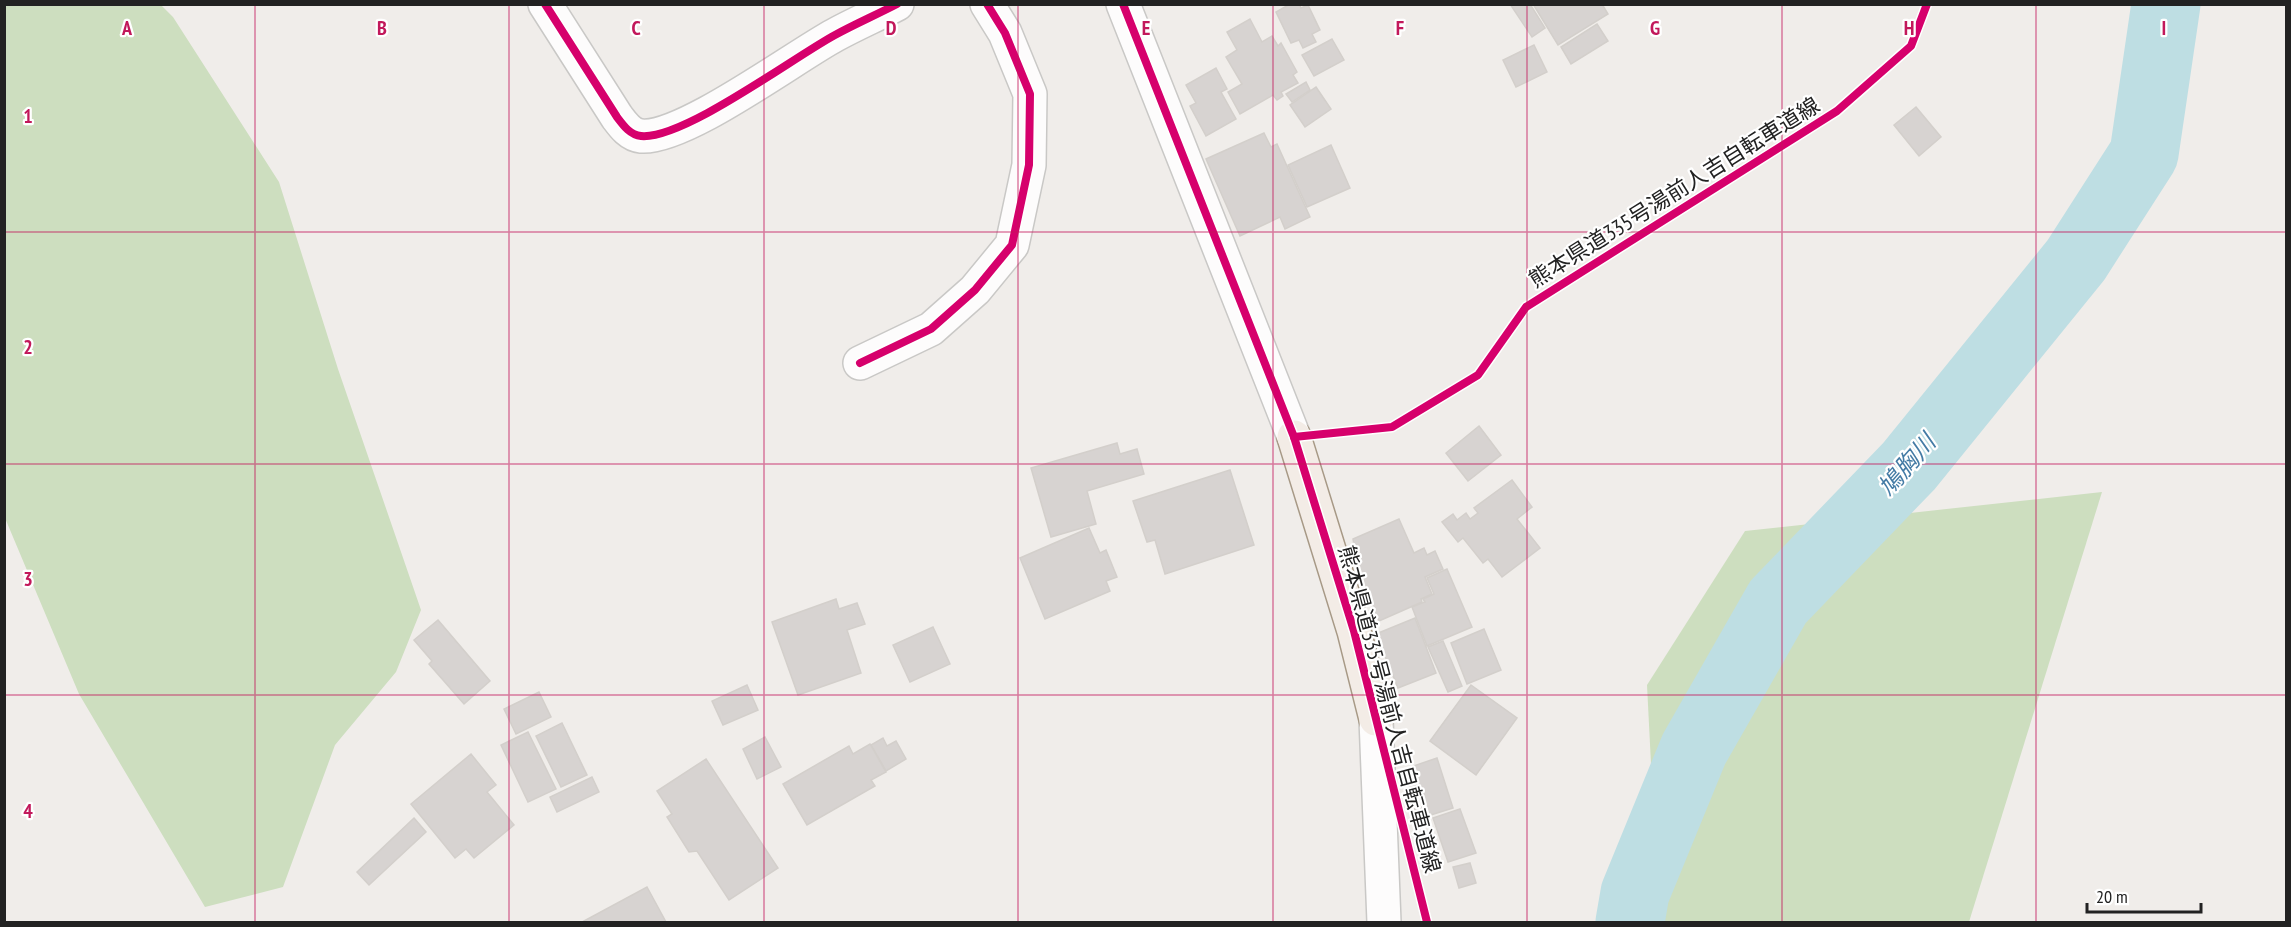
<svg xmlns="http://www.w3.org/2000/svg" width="2291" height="927" viewBox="0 0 2291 927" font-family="'PT Sans Narrow','Noto Sans JP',sans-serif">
<rect width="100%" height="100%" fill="#f0edea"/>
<g fill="#cddebf">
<polygon points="4,5 161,5 173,17 279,182 338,369 421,610 396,672 335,745 283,887 205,907 79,694 5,518"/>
<polygon points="2102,492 1969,922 1659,922 1647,685 1745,531"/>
</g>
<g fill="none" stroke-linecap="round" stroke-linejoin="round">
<polyline stroke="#bedee3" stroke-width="69" points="1630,922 1635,893 1694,749 1778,602 1909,466 2076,260 2144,154 2166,4"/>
</g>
<g fill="#d7d3d1" stroke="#d3cfcb" stroke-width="1.5">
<polygon points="1290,4 1299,4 1301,8 1308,5 1320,30 1312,34 1316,42 1303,48 1299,40 1291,43 1276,12"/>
<polygon points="1510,4 1530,4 1545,28 1532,37"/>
<polygon points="1533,4 1602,4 1608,14 1558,45"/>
<polygon points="1250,19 1262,42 1272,36 1278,46 1281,43 1297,72 1293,75 1298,83 1281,92 1283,96 1277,100 1273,95 1240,114 1228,92 1242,84 1226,57 1237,50 1227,32"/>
<polygon points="1597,24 1608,41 1571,64 1561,47"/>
<polygon points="1332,39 1344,60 1314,76 1302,55"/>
<polygon points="1534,45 1547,72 1516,87 1503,60"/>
<polygon points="1216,68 1227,89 1221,92 1236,119 1206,136 1190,106 1196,103 1186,85"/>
<polygon points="1306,82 1310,90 1292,102 1286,94"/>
<polygon points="1316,87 1331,109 1305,127 1290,105"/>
<polygon points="1916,107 1941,137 1919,156 1894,125"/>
<polygon points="1264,133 1271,147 1277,144 1310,217 1285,229 1280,217 1240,236 1206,159"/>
<polygon points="1331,145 1350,188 1307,207 1288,165"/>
<polygon points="1479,426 1501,455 1468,481 1446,453"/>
<polygon points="1117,443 1120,454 1137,449 1144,474 1087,491 1096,524 1051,537 1031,468"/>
<polygon points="1230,470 1254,545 1165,574 1155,540 1147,542 1133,501"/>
<polygon points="1512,480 1532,507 1517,519 1540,548 1502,577 1488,559 1483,563 1463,538 1458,542 1442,522 1453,514 1457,520 1466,513 1470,519 1478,513 1474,508"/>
<polygon points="1399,519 1414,553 1424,548 1427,555 1435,551 1443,569 1425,577 1432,594 1421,599 1422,602 1379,621 1368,597 1363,599 1357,585 1364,582 1357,565 1353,539"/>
<polygon points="1089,528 1100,553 1106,550 1117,577 1106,581 1110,591 1045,619 1020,558"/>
<polygon points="1447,569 1472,627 1427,646 1412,607 1425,602 1423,599 1434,594 1427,578"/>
<polygon points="836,599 839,609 857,603 865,624 847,630 861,673 798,695 772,622"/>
<polygon points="1415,618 1436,673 1398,688 1376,634"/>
<polygon points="438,620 490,681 464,704 429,664 432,661 414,640"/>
<polygon points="933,627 950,664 910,682 893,645"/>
<polygon points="1484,629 1501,670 1467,684 1451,643"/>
<polygon points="1443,641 1462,686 1448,692 1428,647"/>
<polygon points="747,685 758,710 723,725 712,701"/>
<polygon points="1471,685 1517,718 1476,775 1430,741"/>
<polygon points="539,692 551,717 516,734 504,709"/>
<polygon points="562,723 587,775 561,787 536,736"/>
<polygon points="528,732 556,789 528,802 501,745"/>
<polygon points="765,737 781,767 757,779 743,749"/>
<polygon points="883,738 887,746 896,741 906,759 886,771 871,745"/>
<polygon points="870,744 886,772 871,780 875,786 807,825 783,784 849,746 853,754"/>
<polygon points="471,754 496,785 487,792 514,825 474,858 466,849 455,858 411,804"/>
<polygon points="1437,758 1453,808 1418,819 1402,770"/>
<polygon points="706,759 778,868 729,900 697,851 689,852 667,817 672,814 657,791"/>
<polygon points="592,777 599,792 557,812 550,797"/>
<polygon points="1460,809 1476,853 1448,862 1433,818"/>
<polygon points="414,818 426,832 369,885 357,872"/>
<polygon points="1470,863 1476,883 1459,888 1453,867"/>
<polygon points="647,887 666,922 585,922 584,921"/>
</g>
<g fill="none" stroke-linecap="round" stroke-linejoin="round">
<g stroke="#c9c8c6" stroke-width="36">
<g id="minor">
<path d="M545,4L617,117C623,125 630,135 641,136C683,140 794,57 835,35C855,24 876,15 897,4"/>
<polyline points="1123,4 1294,437"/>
<polyline points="860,363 931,329 975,290 1012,245 1029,165 1030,94 1005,33 987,4"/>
<polyline points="1376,719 1384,922"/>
</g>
</g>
<g stroke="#a79986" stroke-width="36">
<polyline id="major" points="1294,437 1354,631 1376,719"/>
</g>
<use href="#minor" stroke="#fdfcfc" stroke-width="33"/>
<use href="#major" stroke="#f3ece6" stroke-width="33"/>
<g stroke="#fff" stroke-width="11">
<g id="cycleway">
<path d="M545,4L617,117C623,125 630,135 641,136C683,140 794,57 835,35C855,24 876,15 897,4"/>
<polyline points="1123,4 1294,437 1354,631 1427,922"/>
<polyline points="860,363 931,329 975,290 1012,245 1029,165 1030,94 1005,33 987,4"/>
<polyline points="1294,437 1392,427 1478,375 1526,307 1837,111 1911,46 1927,4"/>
</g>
</g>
<use href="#cycleway" stroke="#d6006c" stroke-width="8"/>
</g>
<path fill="none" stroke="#c2185b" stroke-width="1.5" stroke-opacity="0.55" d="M255,4V922M509,4V922M764,4V922M1018,4V922M1273,4V922M1527,4V922M1782,4V922M2036,4V922M4,232H2286M4,464H2286M4,695H2286"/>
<g text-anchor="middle" stroke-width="4.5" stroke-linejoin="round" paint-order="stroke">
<g font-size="22" fill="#222" stroke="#fff">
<text transform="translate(1674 192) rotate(-32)" y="8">熊本県道335号湯前人吉自転車道線</text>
<text transform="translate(1390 709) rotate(75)" y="8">熊本県道335号湯前人吉自転車道線</text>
</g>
<g font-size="24" font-style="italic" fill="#447ba5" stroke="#fff">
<text transform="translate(1907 465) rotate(-49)" y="8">鳩胸川</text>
</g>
</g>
<g font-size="20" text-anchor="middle" font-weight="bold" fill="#c2185b" stroke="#fff" stroke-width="4.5" stroke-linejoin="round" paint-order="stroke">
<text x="127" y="35">A</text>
<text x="382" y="35">B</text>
<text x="636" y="35">C</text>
<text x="891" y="35">D</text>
<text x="1146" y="35">E</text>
<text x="1400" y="35">F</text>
<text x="1655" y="35">G</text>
<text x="1909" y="35">H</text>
<text x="2164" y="35">I</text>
<text x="28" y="123">1</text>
<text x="28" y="354">2</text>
<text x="28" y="586">3</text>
<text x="28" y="818">4</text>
</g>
<rect width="2291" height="927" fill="none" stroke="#222222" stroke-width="12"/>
<path d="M2087 903v9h114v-9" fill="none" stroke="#222222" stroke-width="3"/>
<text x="2096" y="903" font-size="18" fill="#222222" stroke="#ffffff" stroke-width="4.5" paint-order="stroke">20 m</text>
</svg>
